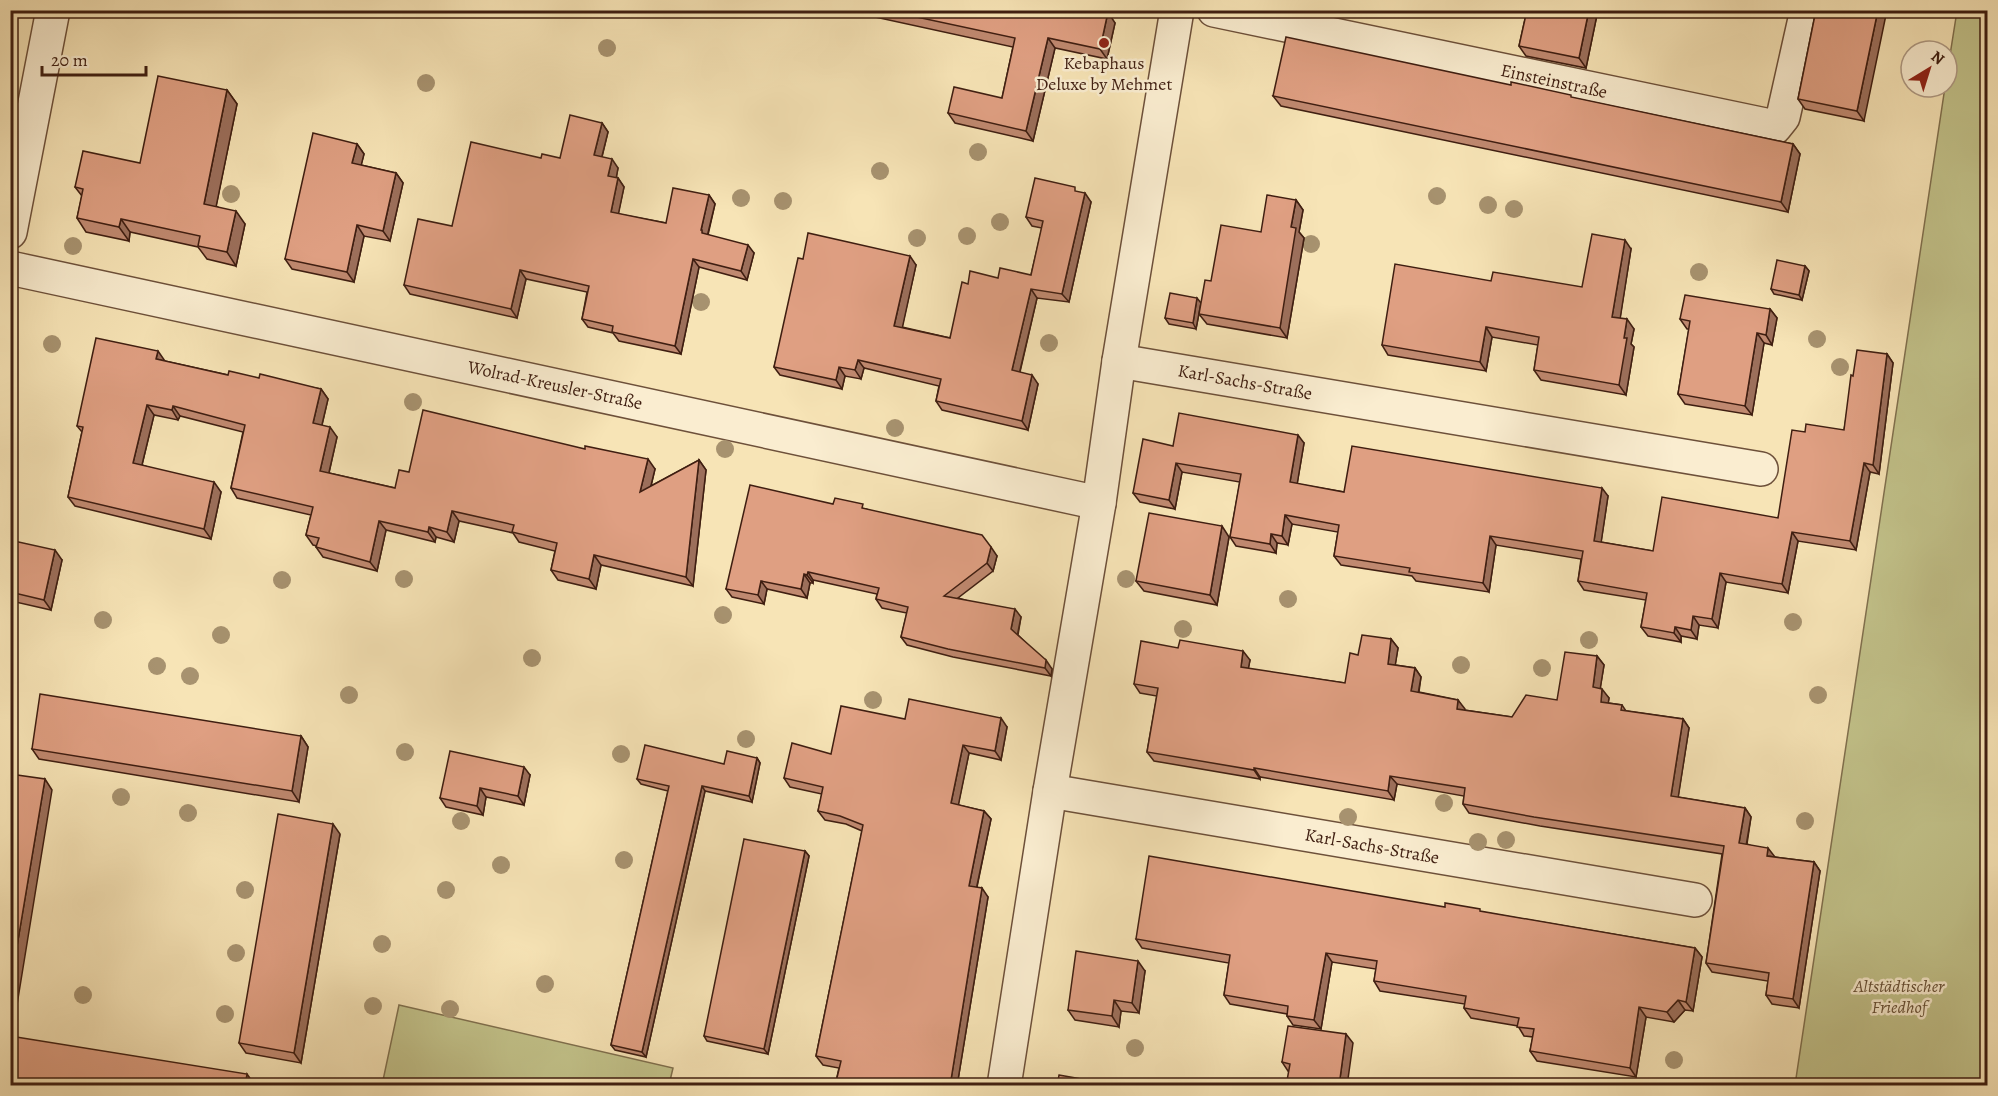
<svg xmlns="http://www.w3.org/2000/svg" width="1998" height="1096" viewBox="0 0 1998 1096" font-family="Alegreya,serif">
<rect width="100%" height="100%" fill="#f7e4b6"/>
<filter id="stains"><feTurbulence type="fractalNoise" baseFrequency=".00333" numOctaves="4"/><feColorMatrix values="0 0 0 0 .2 0 0 0 0 .09 0 0 0 0 .02 0 0 0 .5 -.17"/></filter>
<radialGradient id="worn" r=".72"><stop offset=".6" stop-color="#630" stop-opacity="0"/><stop offset="1" stop-color="#630" stop-opacity=".3"/></radialGradient>
<g fill="#c2c28a" stroke="#80704e" stroke-width="1.5">
<polygon points="1957,11 1988,11 1987,1085 1795,1085 1945,87 1947,87 1947,74"/>
<polygon points="399,1005 673,1068 669,1085 382,1085"/>
</g>
<g fill="none" stroke-linecap="round" stroke-linejoin="round">
<g stroke="#6d503a" stroke-width="36">
<g id="street">
<polyline points="1214,10 1775,127 1783,117 1807,10"/>
<polyline points="10,232 53,10"/>
<polyline points="10,268 1099,503"/>
<polyline points="1119,361 1761,469"/>
<polyline points="1050,791 1695,900"/>
<polyline points="1004,1086 1050,791 1099,503 1119,361 1177,10"/>
</g>
</g>
<use href="#street" stroke="#faedd0" stroke-width="33"/>
</g>
<g fill="#a7926f">
<circle cx="607" cy="48" r="9"/>
<circle cx="426" cy="83" r="9"/>
<circle cx="978" cy="152" r="9"/>
<circle cx="880" cy="171" r="9"/>
<circle cx="231" cy="194" r="9"/>
<circle cx="1437" cy="196" r="9"/>
<circle cx="741" cy="198" r="9"/>
<circle cx="783" cy="201" r="9"/>
<circle cx="1488" cy="205" r="9"/>
<circle cx="1514" cy="209" r="9"/>
<circle cx="1000" cy="222" r="9"/>
<circle cx="967" cy="236" r="9"/>
<circle cx="917" cy="238" r="9"/>
<circle cx="1311" cy="244" r="9"/>
<circle cx="73" cy="246" r="9"/>
<circle cx="1699" cy="272" r="9"/>
<circle cx="701" cy="302" r="9"/>
<circle cx="1817" cy="339" r="9"/>
<circle cx="1049" cy="343" r="9"/>
<circle cx="52" cy="344" r="9"/>
<circle cx="1840" cy="367" r="9"/>
<circle cx="413" cy="402" r="9"/>
<circle cx="895" cy="428" r="9"/>
<circle cx="725" cy="449" r="9"/>
<circle cx="404" cy="579" r="9"/>
<circle cx="1126" cy="579" r="9"/>
<circle cx="282" cy="580" r="9"/>
<circle cx="1288" cy="599" r="9"/>
<circle cx="723" cy="615" r="9"/>
<circle cx="103" cy="620" r="9"/>
<circle cx="1793" cy="622" r="9"/>
<circle cx="1183" cy="629" r="9"/>
<circle cx="221" cy="635" r="9"/>
<circle cx="1589" cy="640" r="9"/>
<circle cx="532" cy="658" r="9"/>
<circle cx="1461" cy="665" r="9"/>
<circle cx="157" cy="666" r="9"/>
<circle cx="1542" cy="668" r="9"/>
<circle cx="190" cy="676" r="9"/>
<circle cx="349" cy="695" r="9"/>
<circle cx="1818" cy="695" r="9"/>
<circle cx="873" cy="700" r="9"/>
<circle cx="746" cy="739" r="9"/>
<circle cx="405" cy="752" r="9"/>
<circle cx="621" cy="754" r="9"/>
<circle cx="121" cy="797" r="9"/>
<circle cx="1444" cy="803" r="9"/>
<circle cx="188" cy="813" r="9"/>
<circle cx="1348" cy="817" r="9"/>
<circle cx="461" cy="821" r="9"/>
<circle cx="1805" cy="821" r="9"/>
<circle cx="1506" cy="840" r="9"/>
<circle cx="1478" cy="842" r="9"/>
<circle cx="624" cy="860" r="9"/>
<circle cx="501" cy="865" r="9"/>
<circle cx="245" cy="890" r="9"/>
<circle cx="446" cy="890" r="9"/>
<circle cx="382" cy="944" r="9"/>
<circle cx="236" cy="953" r="9"/>
<circle cx="545" cy="984" r="9"/>
<circle cx="83" cy="995" r="9"/>
<circle cx="373" cy="1006" r="9"/>
<circle cx="450" cy="1009" r="9"/>
<circle cx="225" cy="1014" r="9"/>
<circle cx="1135" cy="1048" r="9"/>
<circle cx="1674" cy="1060" r="9"/>
</g>
<g fill="#c08970" stroke="#3f1e11" stroke-width="1.5">
<polygon points="843,10 1099,10 1115,23 1107,59 1055,48 1033,141 955,123 948,113 1002,98 1013,47"/>
<polygon points="1527,10 1598,10 1586,68 1526,56 1519,46"/>
<polygon points="1816,10 1864,121 1805,109 1798,99"/>
<polygon points="1511,85 1793,144 1800,154 1788,212 1281,106 1273,96"/>
<polygon points="227,90 237,104 216,206 245,224 236,266 207,259 198,247 130,232 129,241 86,232 77,218 82,196 75,187 140,163"/>
<polygon points="602,123 608,132 602,157 618,168 616,178 618,178 624,187 618,214 666,223 709,195 715,204 708,235 754,253 747,280 699,267 681,354 619,341 613,333 588,327 582,319 587,292 526,279 517,318 410,294 404,285 452,226 560,158"/>
<polygon points="357,144 364,154 361,165 396,173 403,183 390,241 364,236 354,282 292,269 285,259"/>
<polygon points="1078,192 1091,202 1069,302 1037,298 1020,372 1038,384 1028,430 942,410 936,401 939,386 864,368 861,379 845,376 842,389 780,375 774,367 803,259 916,265 902,327 950,338 968,284 998,278 1031,275 1042,228 1032,226 1026,217"/>
<polygon points="1296,200 1303,210 1299,232 1304,238 1287,338 1207,324 1199,314 1211,281 1261,232"/>
<polygon points="1631,249 1620,318 1634,329 1631,344 1634,347 1626,395 1541,380 1534,370 1538,345 1492,337 1486,371 1388,355 1382,345 1491,281 1582,287"/>
<polygon points="1805,266 1809,271 1802,300 1774,294 1771,289"/>
<polygon points="1201,303 1196,329 1169,324 1165,318"/>
<polygon points="1770,309 1777,318 1772,345 1764,343 1752,415 1685,404 1678,394 1689,329 1687,329 1680,319"/>
<polygon points="1887,354 1893,363 1879,474 1870,472 1856,550 1798,541 1788,593 1726,582 1718,628 1699,625 1697,639 1681,636 1681,642 1648,636 1641,627 1646,600 1584,590 1578,581 1581,559 1496,545 1489,592 1416,581 1412,576 1341,565 1334,556 1338,532 1292,524 1288,545 1277,543 1276,553 1236,546 1230,537 1240,482 1182,472 1175,509 1140,502 1133,493 1173,446 1304,443 1297,484 1344,492 1608,496 1601,542 1653,551 1778,518 1805,432 1844,430 1853,376"/>
<polygon points="165,361 228,375 259,378 321,389 328,399 322,425 337,437 329,473 395,488 409,472 655,469 651,486 699,460 706,470 693,586 601,565 596,589 558,580 551,570 555,551 519,542 513,533 459,521 454,542 436,537 435,542 386,530 377,571 323,557 316,547 317,546 313,545 306,535 311,515 237,498 231,488 243,432 180,416 178,420 154,415 142,465 221,492 211,539 75,506 68,497 82,432 77,426"/>
<polygon points="833,504 866,509 997,556 993,571 958,598 1021,617 1018,635 1052,669 1051,676 953,657 907,645 901,637 907,613 882,608 876,599 877,594 813,580 813,583 810,583 807,598 767,589 764,604 732,597 726,589"/>
<polygon points="1229,537 1217,605 1144,591 1136,581"/>
<polygon points="10,558 62,560 51,610 11,601"/>
<polygon points="1391,639 1398,648 1395,665 1415,668 1421,677 1419,692 1458,700 1464,710 1512,717 1557,700 1597,656 1604,665 1600,689 1609,698 1608,703 1622,705 1626,711 1683,719 1689,728 1678,797 1745,808 1751,817 1747,844 1775,857 1814,862 1820,871 1799,1008 1772,1004 1766,995 1768,981 1712,972 1706,963 1722,854 1540,826 1469,813 1463,804 1464,796 1397,784 1394,800 1260,777 1260,779 1154,761 1147,752 1157,696 1140,693 1134,684 1178,648 1250,660 1248,669 1345,683 1358,655"/>
<polygon points="905,719 1007,727 1001,760 969,753 958,805 984,811 991,819 977,887 988,897 957,1086 835,1086 839,1068 823,1065 816,1056 862,831 846,824 825,820 818,811 822,794 790,787 784,778 831,754"/>
<polygon points="301,736 308,747 299,802 39,759 32,749"/>
<polygon points="757,758 760,763 752,802 705,791 646,1057 615,1050 611,1045 668,791 641,784 637,779"/>
<polygon points="530,775 524,805 486,797 483,815 446,807 440,798"/>
<polygon points="340,834 301,1063 246,1053 239,1043"/>
<polygon points="805,851 809,856 768,1054 707,1041 704,1036"/>
<polygon points="1445,907 1482,912 1695,948 1702,957 1693,1011 1685,1010 1674,1022 1646,1017 1636,1077 1537,1061 1530,1051 1533,1037 1524,1036 1518,1026 1471,1018 1464,1008 1465,1004 1380,991 1374,981 1376,969 1332,962 1321,1029 1293,1025 1287,1016 1287,1014 1230,1004 1224,995 1229,963 1142,948 1136,939"/>
<polygon points="1145,971 1139,1013 1121,1011 1119,1027 1075,1020 1068,1010"/>
<polygon points="1353,1043 1288,1071 1282,1062"/>
</g>
<g fill="#9c6f5b" stroke="#3f1e11" stroke-width="1.5">
<polygon points="1589,10 1598,10 1586,68 1579,58"/>
<polygon points="1878,10 1887,10 1864,121 1857,111"/>
<polygon points="1108,12 1115,23 1107,59 1100,49"/>
<polygon points="1048,38 1055,48 1033,141 1026,131"/>
<polygon points="227,90 237,104 214,217 204,204"/>
<polygon points="602,123 608,132 600,164 594,155"/>
<polygon points="357,144 364,154 359,174 352,163"/>
<polygon points="1793,144 1800,154 1788,212 1781,202"/>
<polygon points="612,159 618,168 615,185 608,176"/>
<polygon points="396,173 403,183 390,241 383,231"/>
<polygon points="618,178 624,187 617,221 611,212"/>
<polygon points="1085,193 1091,202 1069,302 1062,294"/>
<polygon points="709,195 715,204 707,237 702,233 701,230"/>
<polygon points="1296,200 1303,210 1299,232 1304,238 1287,338 1280,328 1291,227"/>
<polygon points="236,211 245,224 236,266 227,252"/>
<polygon points="121,219 130,232 129,241 119,227"/>
<polygon points="357,225 364,236 354,282 347,272"/>
<polygon points="1625,240 1631,249 1619,326 1612,317"/>
<polygon points="748,245 754,253 747,280 741,271"/>
<polygon points="910,256 916,265 901,334 894,326"/>
<polygon points="693,259 699,267 681,354 675,346"/>
<polygon points="1805,266 1809,271 1802,300 1799,295"/>
<polygon points="520,270 526,279 517,318 511,309"/>
<polygon points="1031,289 1037,298 1018,379 1012,370"/>
<polygon points="1197,298 1201,303 1196,329 1193,323"/>
<polygon points="1770,309 1777,318 1772,345 1766,335"/>
<polygon points="1627,319 1634,329 1631,344 1634,347 1626,395 1619,385 1624,338"/>
<polygon points="1486,327 1492,337 1486,371 1480,362"/>
<polygon points="1757,333 1764,343 1752,415 1745,406"/>
<polygon points="158,351 165,361 156,359"/>
<polygon points="1887,354 1893,363 1879,474 1873,465"/>
<polygon points="858,360 864,368 861,379 855,370"/>
<polygon points="839,367 845,376 842,389 836,380"/>
<polygon points="1032,375 1038,384 1028,430 1022,421"/>
<polygon points="321,389 328,399 320,433 313,423"/>
<polygon points="147,405 154,415 140,473 133,463"/>
<polygon points="173,406 180,416 178,420 172,410"/>
<polygon points="330,427 337,437 327,481 320,471"/>
<polygon points="1298,435 1304,443 1296,491 1290,482"/>
<polygon points="648,459 655,469 647,502 640,492"/>
<polygon points="699,460 706,470 693,586 686,577"/>
<polygon points="1176,463 1182,472 1175,509 1169,500"/>
<polygon points="1864,463 1870,472 1856,550 1850,541"/>
<polygon points="214,482 221,492 211,539 204,529"/>
<polygon points="1602,488 1608,496 1600,550 1594,541"/>
<polygon points="452,511 459,521 454,542 447,532"/>
<polygon points="1285,515 1292,524 1288,545 1282,536"/>
<polygon points="379,521 386,530 377,571 370,562"/>
<polygon points="1222,526 1229,537 1217,605 1210,595"/>
<polygon points="429,527 436,537 435,542 428,532"/>
<polygon points="1792,532 1798,541 1788,593 1782,584"/>
<polygon points="1271,534 1277,543 1276,553 1270,544"/>
<polygon points="1490,536 1496,545 1489,592 1483,583"/>
<polygon points="991,547 997,556 993,571 987,563"/>
<polygon points="55,550 62,560 51,610 44,600"/>
<polygon points="594,555 601,565 596,589 589,579"/>
<polygon points="808,572 813,580 813,583 807,575"/>
<polygon points="1720,573 1726,582 1718,628 1712,619"/>
<polygon points="804,574 810,583 807,598 801,589"/>
<polygon points="761,581 767,589 764,604 758,595"/>
<polygon points="1015,609 1021,617 1017,637 1011,629"/>
<polygon points="1693,616 1699,625 1697,639 1691,630"/>
<polygon points="1675,627 1681,636 1681,642 1674,633"/>
<polygon points="1391,639 1398,648 1394,673 1388,664"/>
<polygon points="1243,651 1250,660 1247,676 1241,667"/>
<polygon points="1597,656 1604,665 1599,696 1593,687"/>
<polygon points="1046,660 1052,669 1051,676 1045,668"/>
<polygon points="1415,668 1421,677 1417,700 1411,691"/>
<polygon points="1602,689 1609,698 1607,711 1601,702"/>
<polygon points="1458,700 1465,709 1463,718 1457,709"/>
<polygon points="1001,718 1007,727 1001,760 995,751"/>
<polygon points="1683,719 1689,728 1677,805 1671,796"/>
<polygon points="301,736 308,747 299,802 292,791"/>
<polygon points="963,745 969,753 957,812 951,803"/>
<polygon points="757,758 760,763 752,802 749,796"/>
<polygon points="524,767 530,775 524,805 518,796"/>
<polygon points="1254,768 1260,777 1260,779 1254,770"/>
<polygon points="1390,776 1397,784 1394,800 1388,791"/>
<polygon points="45,779 52,790 15,1017 10,1011 10,988"/>
<polygon points="702,786 705,791 646,1057 642,1052"/>
<polygon points="480,788 486,797 483,815 477,806"/>
<polygon points="1745,808 1751,817 1745,852 1739,843"/>
<polygon points="984,811 991,819 975,895 969,886"/>
<polygon points="333,824 340,834 301,1063 294,1053"/>
<polygon points="1768,848 1775,857 1767,856"/>
<polygon points="805,851 809,856 768,1054 764,1049"/>
<polygon points="1814,862 1820,871 1799,1008 1793,999"/>
<polygon points="982,888 988,897 957,1086 950,1086"/>
<polygon points="1695,948 1702,957 1693,1011 1686,1002"/>
<polygon points="1326,953 1332,962 1321,1029 1314,1020"/>
<polygon points="1138,961 1145,971 1139,1013 1132,1003"/>
<polygon points="1114,1000 1121,1011 1119,1027 1112,1016"/>
<polygon points="1678,1000 1685,1010 1674,1022 1667,1012"/>
<polygon points="1639,1007 1646,1017 1636,1077 1630,1068"/>
<polygon points="1346,1034 1353,1043 1347,1086 1339,1086"/>
<polygon points="247,1074 254,1084 254,1086 245,1086"/>
</g>
<g fill="#df9f82" stroke="#3f1e11" stroke-width="1.5">
<polygon points="884,10 1099,10 1108,12 1100,49 1048,38 1026,131 948,113 954,87 1002,98 1015,38"/>
<polygon points="1527,10 1589,10 1579,58 1519,46"/>
<polygon points="1816,10 1878,10 1857,111 1798,99"/>
<polygon points="1286,37 1511,85 1511,82 1571,95 1571,97 1793,144 1781,202 1273,96"/>
<polygon points="158,76 227,90 204,204 236,211 227,252 198,246 200,236 121,219 119,227 77,218 83,189 75,187 83,151 140,163"/>
<polygon points="570,115 602,123 594,155 612,159 608,176 618,178 611,212 666,223 673,188 709,195 701,230 702,230 702,233 748,245 741,271 693,259 675,346 612,332 613,326 582,319 589,286 520,270 511,309 404,285 418,219 452,226 471,142 541,158 542,154 560,158"/>
<polygon points="313,133 357,144 352,163 396,173 383,231 357,225 347,272 285,259"/>
<polygon points="1035,178 1075,187 1075,191 1085,193 1062,294 1031,289 1012,370 1032,375 1022,421 936,401 941,379 858,360 855,370 839,367 836,380 774,367 798,258 803,259 808,233 910,256 894,326 950,338 962,282 968,284 970,271 998,278 1000,268 1031,275 1043,221 1026,217"/>
<polygon points="1267,195 1296,200 1291,227 1296,228 1280,328 1199,314 1205,280 1211,281 1221,225 1261,232"/>
<polygon points="1592,234 1625,240 1612,317 1627,319 1624,338 1627,338 1619,385 1534,370 1539,337 1486,327 1480,362 1382,345 1395,264 1491,281 1493,272 1582,287"/>
<polygon points="1777,260 1805,266 1799,295 1771,289"/>
<polygon points="1170,293 1197,298 1193,323 1165,318"/>
<polygon points="1685,295 1770,309 1766,335 1757,333 1745,406 1678,394 1690,321 1680,319"/>
<polygon points="96,338 158,351 156,359 228,375 229,371 259,378 260,374 321,389 313,423 330,427 320,471 395,488 399,470 409,472 423,410 585,449 585,446 648,459 640,492 699,460 686,577 594,555 589,579 551,570 557,543 512,532 514,525 452,511 447,532 429,527 428,532 379,521 370,562 316,547 319,538 306,535 313,507 231,488 245,425 173,406 172,410 147,405 133,463 214,482 204,529 68,497 83,427 77,426"/>
<polygon points="1857,350 1887,354 1873,465 1864,463 1850,541 1792,532 1782,584 1720,573 1712,619 1693,616 1691,630 1675,627 1674,633 1641,627 1647,593 1578,581 1583,551 1490,536 1483,583 1409,572 1410,568 1334,556 1339,525 1285,515 1282,536 1271,534 1270,544 1230,537 1241,474 1176,463 1169,500 1133,493 1143,439 1173,446 1179,413 1298,435 1290,482 1344,492 1352,446 1602,488 1594,541 1653,551 1662,497 1778,518 1792,430 1805,432 1806,424 1844,430 1851,375 1853,376"/>
<polygon points="750,485 833,504 835,498 863,504 862,508 982,535 991,547 987,563 944,596 1015,609 1011,629 1046,660 1045,668 948,649 901,637 908,607 876,599 879,588 808,572 807,575 804,574 801,589 761,581 758,595 726,589"/>
<polygon points="1149,513 1222,526 1210,595 1136,581"/>
<polygon points="14,541 55,550 44,600 10,592 10,558"/>
<polygon points="1362,635 1391,639 1388,664 1415,668 1411,691 1458,700 1457,709 1512,717 1526,695 1557,700 1565,652 1597,656 1593,687 1602,689 1601,702 1622,705 1621,710 1683,719 1671,796 1745,808 1739,843 1768,848 1767,856 1814,862 1793,999 1766,995 1769,973 1706,963 1724,846 1534,817 1463,804 1465,788 1390,776 1388,791 1254,768 1254,770 1147,752 1158,688 1134,684 1141,641 1178,648 1180,640 1243,651 1241,667 1345,683 1350,653 1358,655"/>
<polygon points="40,694 301,736 292,791 32,749"/>
<polygon points="909,699 1001,718 995,751 963,745 951,803 984,811 969,886 982,888 950,1086 835,1086 841,1061 816,1056 863,825 840,816 818,811 823,787 784,778 792,743 831,754 841,706 905,719"/>
<polygon points="645,745 724,764 727,751 757,758 749,796 702,786 642,1052 611,1045 669,786 637,779"/>
<polygon points="450,751 524,767 518,796 480,788 477,806 440,798"/>
<polygon points="10,774 45,779 10,988"/>
<polygon points="278,814 333,824 294,1053 239,1043"/>
<polygon points="744,839 805,851 764,1049 704,1036"/>
<polygon points="1149,856 1445,907 1445,903 1480,909 1480,911 1695,948 1686,1002 1678,1000 1667,1012 1639,1007 1630,1068 1530,1051 1534,1029 1517,1027 1519,1018 1464,1008 1466,996 1374,981 1377,961 1326,953 1314,1020 1287,1016 1288,1006 1224,995 1230,955 1136,939"/>
<polygon points="1076,951 1138,961 1132,1003 1114,1000 1112,1016 1068,1010"/>
<polygon points="1288,1026 1346,1034 1339,1086 1286,1086 1290,1064 1282,1062"/>
<polygon points="10,1036 247,1074 245,1086 10,1086"/>
<polygon points="1059,1075 1121,1086 1057,1086"/>
</g>
<circle fill="#8f2418" stroke="#faedd0" stroke-width="2" cx="1104" cy="43" r="6"/>
<g text-anchor="middle" stroke-width="5" stroke-linejoin="round" paint-order="stroke">
<g font-size="18" fill="#3f1e11" stroke="#faedd0">
<text x="1104" y="69">Kebaphaus<tspan x="1104" dy="21">Deluxe by Mehmet</tspan></text>
</g>
<g font-size="18" fill="#3f1e11" stroke="#faedd0">
<text transform="translate(1554 81) rotate(12)" y="6">Einsteinstraße</text>
<text transform="translate(1245 382) rotate(10)" y="6">Karl-Sachs-Straße</text>
<text transform="translate(555 385) rotate(12)" y="6">Wolrad-Kreusler-Straße</text>
<text transform="translate(1372 846) rotate(10)" y="6">Karl-Sachs-Straße</text>
</g>
<g font-size="18" font-style="italic" fill="#664f35" stroke="#faedd0">
<text x="1899" y="992">Altstädtischer<tspan x="1899" dy="21">Friedhof</tspan></text>
</g>
</g>
<rect width="1998" height="1096" fill="none" stroke="#f7e4b6" stroke-width="36"/>
<rect x="12" y="12" width="1974" height="1072" fill="none" stroke="#3f1e11" stroke-width="3"/>
<rect x="18" y="18" width="1962" height="1060" fill="none" stroke="#3f1e11" stroke-width="1.5"/>
<g transform="translate(1929 69) rotate(38)"><circle r="28" fill="#faedd0" stroke="#af9a84" stroke-width="1.5"/>
<path d="M0-4.5L10 22L0 15L-10 22Z" fill="#8f2418"/>
<text y="-9" font-size="16" font-weight="bold" text-anchor="middle" fill="#3f1e11">N</text>
</g>
<path d="M42 66v9h104v-9" fill="none" stroke="#3f1e11" stroke-width="3"/>
<text x="51" y="66" font-size="18" fill="#3f1e11" stroke="#faedd0" stroke-width="4.5" paint-order="stroke">20 m</text>
<rect width="100%" height="100%" filter="url(#stains)"/>
<rect width="100%" height="100%" fill="url(#worn)"/>
</svg>
